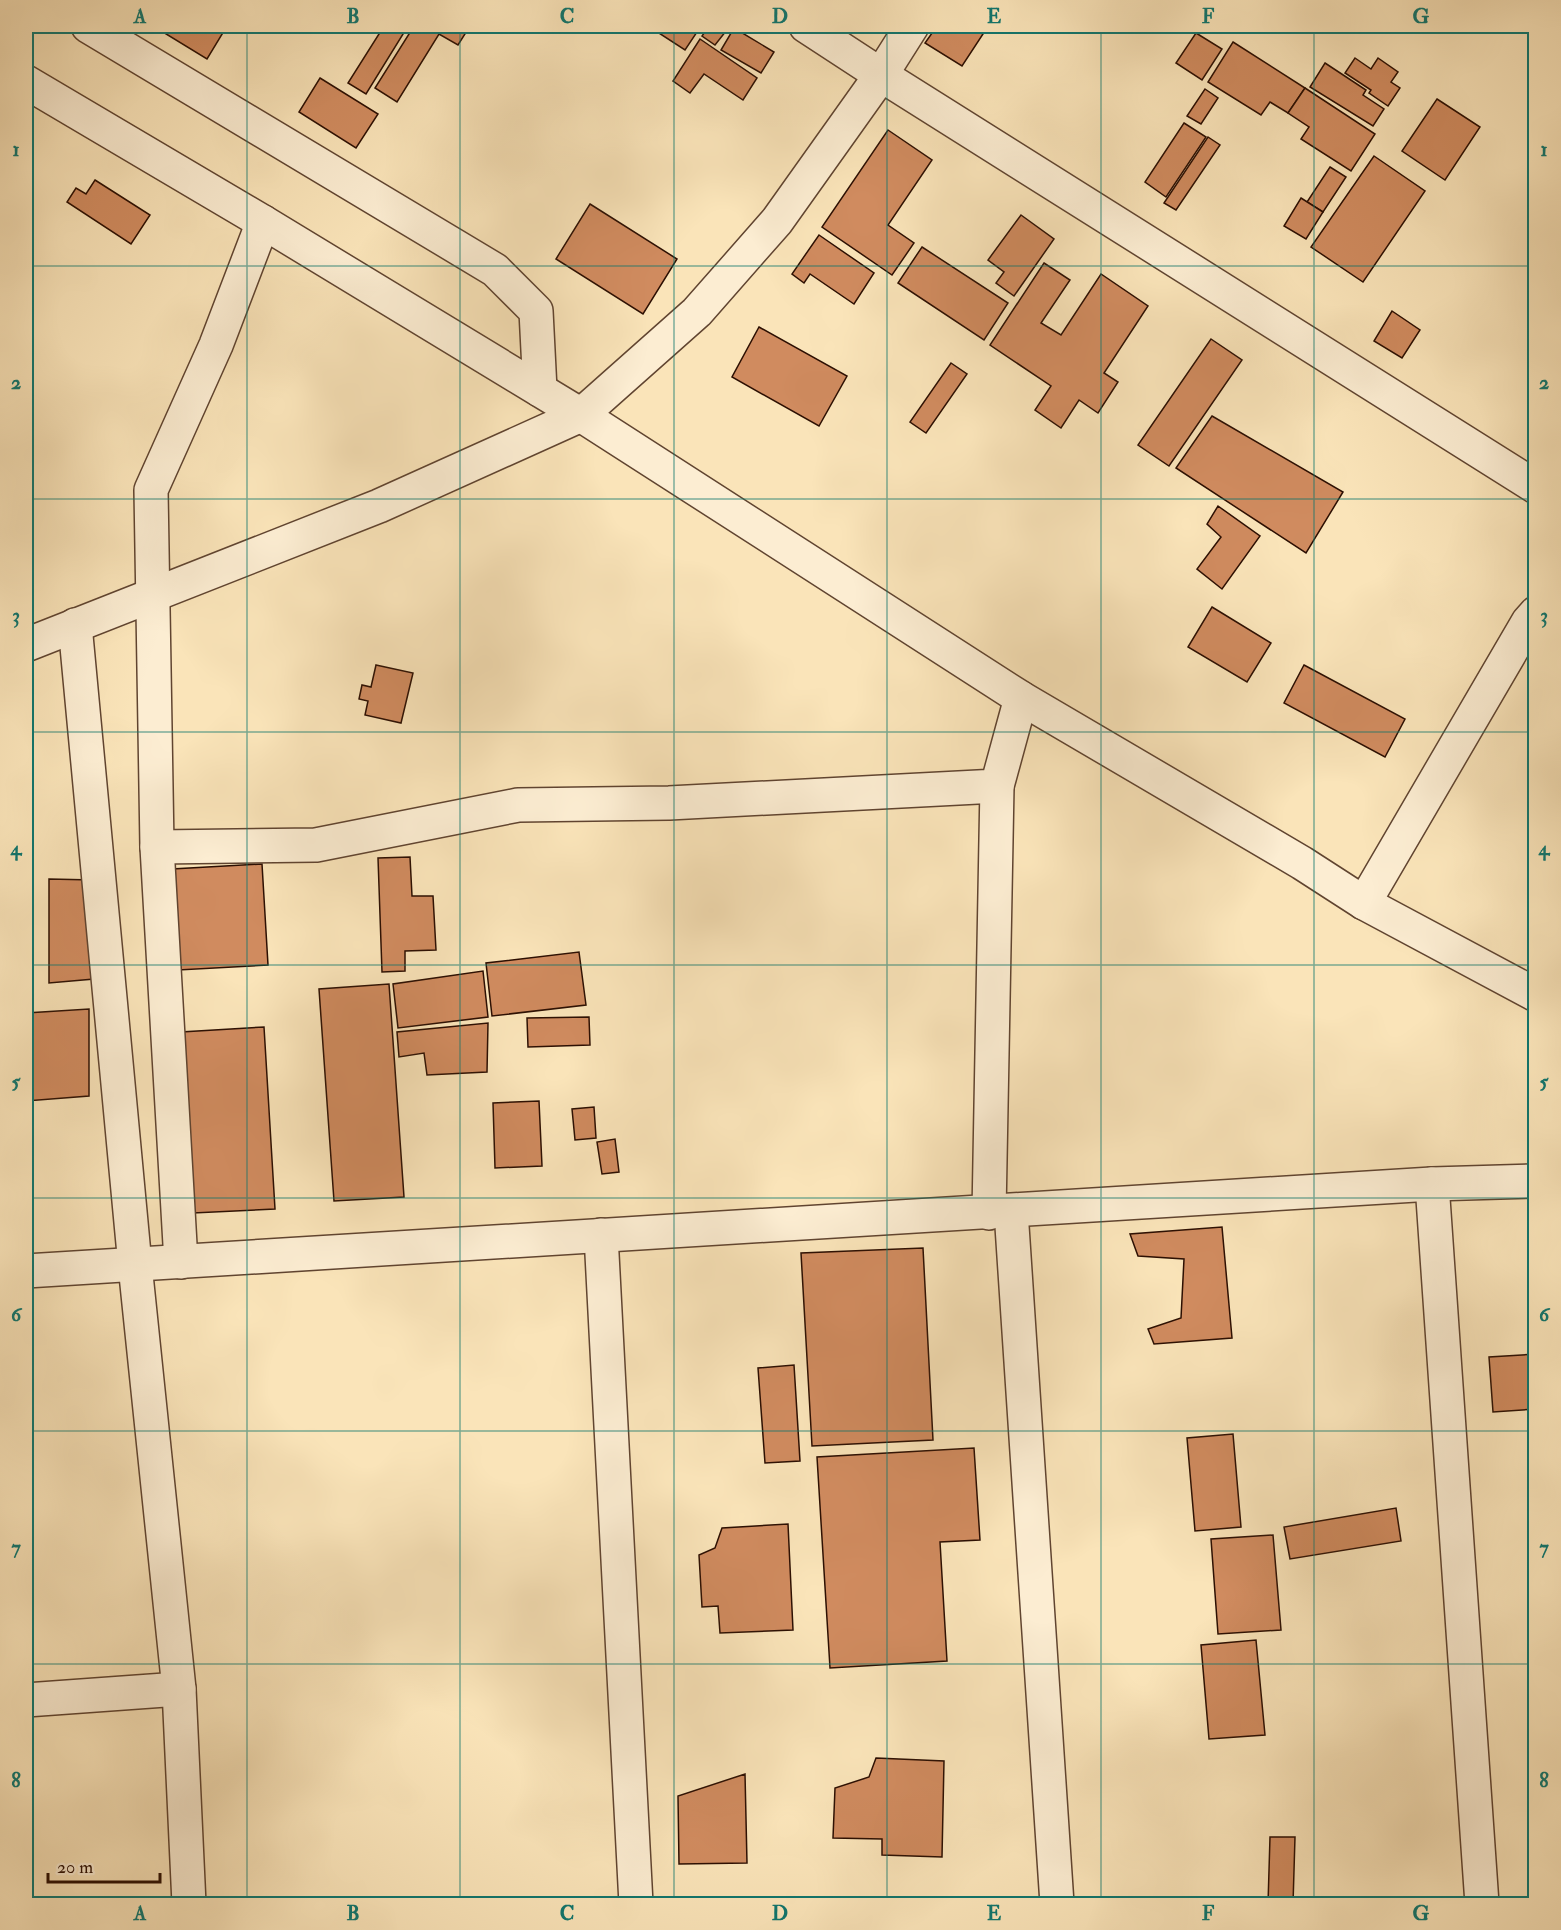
<svg xmlns="http://www.w3.org/2000/svg" width="1561" height="1930" viewBox="0 0 1561 1930" font-family="'IM FELL Double Pica',serif">
<rect width="100%" height="100%" fill="#fae4b9"/>
<filter id="stains"><feTurbulence type="fractalNoise" baseFrequency=".00333" numOctaves="4"/><feColorMatrix values="0 0 0 0 .2 0 0 0 0 .09 0 0 0 0 .02 0 0 0 .5 -.17"/></filter>
<radialGradient id="worn" r=".72"><stop offset=".6" stop-color="#630" stop-opacity="0"/><stop offset="1" stop-color="#630" stop-opacity=".3"/></radialGradient>
<g fill="#d08b5f" stroke="#2c0f02" stroke-width="1.5">
<polygon points="153,26 227,26 207,59"/>
<polygon points="384,26 408,26 366,94 348,83"/>
<polygon points="414,26 470,26 458,45 439,34 397,102 375,88"/>
<polygon points="648,26 701,26 685,50"/>
<polygon points="709,26 730,26 715,45 702,36"/>
<polygon points="937,26 969,26 983,34 962,66 925,43"/>
<polygon points="734,28 774,52 761,73 721,50"/>
<polygon points="1196,33 1222,49 1202,80 1176,63"/>
<polygon points="700,39 757,78 743,100 704,74 690,93 673,81"/>
<polygon points="1233,42 1305,88 1288,113 1270,102 1261,115 1208,82"/>
<polygon points="1355,58 1371,69 1378,58 1398,72 1391,82 1400,88 1388,106 1369,93 1371,90 1345,73"/>
<polygon points="1325,63 1366,90 1363,95 1384,109 1373,126 1310,87"/>
<polygon points="320,78 378,114 356,148 299,112"/>
<polygon points="1305,88 1375,134 1351,171 1301,139 1309,127 1288,113"/>
<polygon points="1205,89 1218,98 1201,124 1187,116"/>
<polygon points="1437,99 1480,127 1445,180 1402,151"/>
<polygon points="1184,123 1206,137 1166,197 1145,182"/>
<polygon points="888,130 932,160 888,225 914,243 892,275 822,227"/>
<polygon points="1208,137 1220,145 1176,210 1164,203"/>
<polygon points="1374,156 1425,191 1363,282 1311,247"/>
<polygon points="1330,167 1346,177 1323,212 1307,202"/>
<polygon points="95,180 150,215 131,244 67,202 76,188 86,194"/>
<polygon points="1301,198 1323,212 1306,239 1284,226"/>
<polygon points="590,204 677,259 643,314 556,259"/>
<polygon points="1021,215 1054,239 1014,296 996,283 1004,272 988,260"/>
<polygon points="819,235 874,273 854,304 810,274 804,283 792,274"/>
<polygon points="922,247 1008,303 984,340 898,283"/>
<polygon points="1044,263 1070,280 1041,323 1061,335 1101,274 1148,306 1104,373 1118,382 1098,413 1079,400 1061,428 1035,410 1051,386 990,345"/>
<polygon points="1392,311 1420,330 1402,358 1374,341"/>
<polygon points="759,327 847,376 819,426 732,377"/>
<polygon points="1211,339 1242,360 1169,466 1138,445"/>
<polygon points="951,363 967,374 926,433 910,422"/>
<polygon points="1212,416 1343,492 1306,553 1176,468"/>
<polygon points="1218,506 1260,536 1222,589 1197,569 1221,537 1207,524"/>
<polygon points="1212,607 1271,643 1247,682 1188,647"/>
<polygon points="376,665 413,673 401,723 365,715 368,701 359,699 362,685 371,687"/>
<polygon points="1304,665 1405,719 1385,757 1284,703"/>
<polygon points="410,857 412,896 433,896 436,950 405,951 405,971 382,972 378,858"/>
<polygon points="262,864 268,965 178,970 172,869"/>
<polygon points="49,879 93,880 94,979 49,983"/>
<polygon points="579,952 586,1005 492,1016 486,963"/>
<polygon points="483,971 488,1017 398,1028 393,984"/>
<polygon points="389,984 404,1197 334,1201 319,989"/>
<polygon points="89,1009 89,1096 26,1101 26,1013"/>
<polygon points="589,1017 590,1045 528,1047 527,1018"/>
<polygon points="488,1023 487,1072 427,1075 424,1053 399,1057 397,1032"/>
<polygon points="264,1027 275,1209 193,1213 181,1032"/>
<polygon points="539,1101 542,1166 495,1168 493,1103"/>
<polygon points="594,1107 596,1138 575,1140 572,1109"/>
<polygon points="615,1139 619,1172 602,1174 597,1142"/>
<polygon points="1222,1227 1232,1338 1154,1344 1148,1329 1181,1318 1184,1259 1138,1256 1130,1234"/>
<polygon points="923,1248 933,1440 812,1446 801,1253"/>
<polygon points="1536,1354 1536,1409 1493,1412 1489,1357"/>
<polygon points="794,1365 800,1461 765,1463 758,1368"/>
<polygon points="1233,1434 1241,1527 1195,1531 1187,1438"/>
<polygon points="974,1448 980,1540 940,1542 947,1661 830,1668 817,1457"/>
<polygon points="1396,1508 1401,1541 1290,1559 1284,1527"/>
<polygon points="788,1524 793,1630 720,1633 718,1606 702,1607 699,1555 715,1548 722,1528"/>
<polygon points="1273,1535 1281,1630 1218,1634 1211,1539"/>
<polygon points="1256,1640 1265,1735 1209,1739 1201,1645"/>
<polygon points="876,1758 944,1761 942,1857 882,1855 882,1839 833,1838 835,1788 869,1777"/>
<polygon points="745,1774 747,1863 679,1864 678,1796"/>
<polygon points="1270,1837 1295,1837 1293,1904 1268,1904"/>
</g>
<g fill="none" stroke-linecap="round" stroke-linejoin="round">
<g stroke="#604430" stroke-width="36">
<g id="minor">
<polyline points="88,26 495,270 536,311 540,390"/>
<polyline points="806,26 881,75 1536,487"/>
<polyline points="26,82 263,222 581,415 1021,698 1302,863 1364,903 1536,995"/>
<polyline points="75,625 135,1265 179,1689 189,1904"/>
<polyline points="26,645 379,506 581,415 697,312 777,221 881,75 912,26"/>
<polyline points="157,847 316,845 518,805 669,803 997,786 1021,698"/>
<polyline points="1364,903 1528,622 1536,613"/>
<polyline points="1432,1184 1482,1904"/>
<polyline points="1011,1211 1057,1904"/>
<polyline points="989,1213 997,786"/>
<polyline points="601,1235 636,1904"/>
<polyline points="181,1262 157,847 151,490 216,345 263,222"/>
<polyline points="26,1271 1432,1184 1536,1181"/>
<polyline points="26,1700 179,1689"/>
</g>
</g>
<use href="#minor" stroke="#fcedd2" stroke-width="33"/>
</g>
<path fill="none" stroke="#0f766e" stroke-width="1.5" stroke-opacity="0.55" d="M247,26V1904M460,26V1904M674,26V1904M887,26V1904M1101,26V1904M1314,26V1904M26,266H1536M26,499H1536M26,732H1536M26,965H1536M26,1198H1536M26,1431H1536M26,1664H1536"/>
<rect width="1561" height="1930" fill="none" stroke="#fae4b9" stroke-width="66"/>
<path d="M48 1873v9h112v-9" fill="none" stroke="#2c0f02" stroke-width="3"/>
<text x="57" y="1873" font-size="18" fill="#2c0f02" stroke="#fcedd2" stroke-width="4.5" paint-order="stroke">20 m</text>
<rect x="33" y="33" width="1495" height="1864" fill="none" stroke="#0f766e" stroke-width="2"/>
<g font-size="20" text-anchor="middle" font-weight="bold" fill="#0f766e">
<text x="140" y="23">A</text>
<text x="353" y="23">B</text>
<text x="567" y="23">C</text>
<text x="780" y="23">D</text>
<text x="994" y="23">E</text>
<text x="1208" y="23">F</text>
<text x="1421" y="23">G</text>
<text x="16" y="156">1</text>
<text x="1544" y="156">1</text>
<text x="16" y="389">2</text>
<text x="1544" y="389">2</text>
<text x="16" y="622">3</text>
<text x="1544" y="622">3</text>
<text x="16" y="855">4</text>
<text x="1544" y="855">4</text>
<text x="16" y="1088">5</text>
<text x="1544" y="1088">5</text>
<text x="16" y="1321">6</text>
<text x="1544" y="1321">6</text>
<text x="16" y="1554">7</text>
<text x="1544" y="1554">7</text>
<text x="16" y="1787">8</text>
<text x="1544" y="1787">8</text>
<text x="140" y="1920">A</text>
<text x="353" y="1920">B</text>
<text x="567" y="1920">C</text>
<text x="780" y="1920">D</text>
<text x="994" y="1920">E</text>
<text x="1208" y="1920">F</text>
<text x="1421" y="1920">G</text>
</g>
<rect width="100%" height="100%" filter="url(#stains)"/>
<rect width="100%" height="100%" fill="url(#worn)"/>
</svg>
